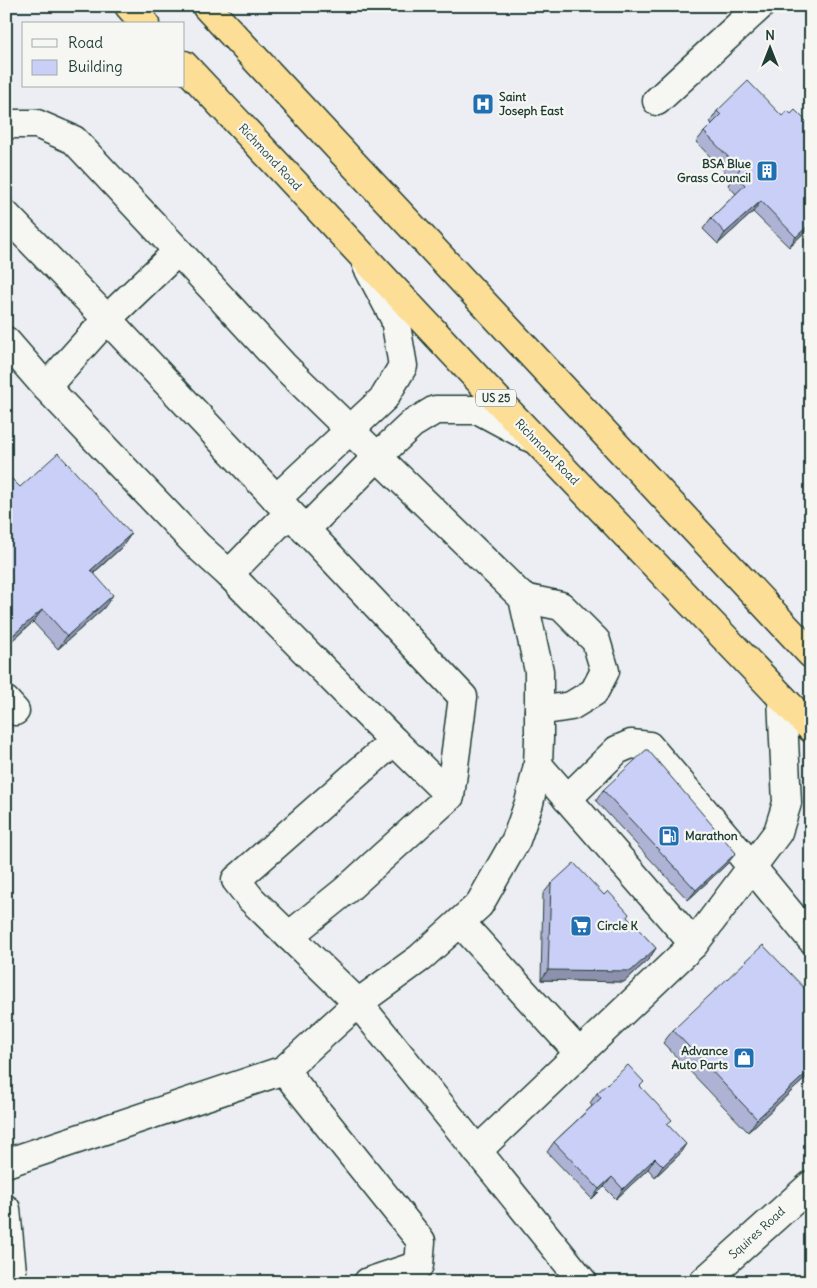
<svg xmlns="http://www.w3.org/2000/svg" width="817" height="1288" viewBox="0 0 817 1288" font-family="Delius,sans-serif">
<rect width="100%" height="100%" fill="#edeef3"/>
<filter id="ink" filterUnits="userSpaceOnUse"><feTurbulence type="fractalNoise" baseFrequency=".02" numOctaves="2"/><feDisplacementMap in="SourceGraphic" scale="10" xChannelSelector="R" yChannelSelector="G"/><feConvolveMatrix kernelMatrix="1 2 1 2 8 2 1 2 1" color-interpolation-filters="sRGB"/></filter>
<g filter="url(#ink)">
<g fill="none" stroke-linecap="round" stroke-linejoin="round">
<g stroke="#1f3d34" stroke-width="31">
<g id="minor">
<polyline points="657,101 760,6"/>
<polyline points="6,124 37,124 74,140 178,251"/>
<polyline points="6,215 107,319 463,697 450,796 346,890 289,936"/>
<polyline points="6,341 46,387 107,319 178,251 283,365 523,598 539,671 539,739 538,765 529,803 516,840 479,905 420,958 358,1003 583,1282"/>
<polyline points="46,387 198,546 229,574 394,741 236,880 251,899 358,1003 284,1070"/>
<polyline points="276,499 384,398 403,366 395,319 367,266"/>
<polyline points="305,530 378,456 412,424 435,410 479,410 531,438"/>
<polyline points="229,574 289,513"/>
<polyline points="523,598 561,606 596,641 605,671 594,692 571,706 539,711"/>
<polyline points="6,701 15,711"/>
<polyline points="394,741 450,796"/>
<polyline points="538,765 694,944"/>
<polyline points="567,799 617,750 631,744 649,746 752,867 811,939"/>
<polyline points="460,922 579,1053"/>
<polyline points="477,1151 694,944 778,832 787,803 782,698"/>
<polyline points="6,1163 284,1070 421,1241 419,1265 368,1282"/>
<polyline points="6,1209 13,1282"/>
<polyline points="703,1282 811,1185"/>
</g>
</g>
<g stroke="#1f3d34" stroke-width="31">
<g id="highway">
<polyline points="129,6 145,24"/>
<polyline points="206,6 811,654"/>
<polyline points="184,65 506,409 811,728"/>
</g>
</g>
<use href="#minor" stroke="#f6f6f2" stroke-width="28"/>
<use href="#highway" stroke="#fdde96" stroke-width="28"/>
</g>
<g fill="#aeb2d4" stroke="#1f3d34">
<polygon points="717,111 782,116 791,114 811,126 811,226 789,247 753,212 718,244 703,229 711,218 736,194 728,185 732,179 696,142 704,132 712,124 710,122"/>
<polygon points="6,473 20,487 131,534 122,547 94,573 104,608 58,649 33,622 6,646"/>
<polygon points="603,790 728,863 688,900 596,801"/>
<polygon points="551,884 604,895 656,948 649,959 624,982 541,980 543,894"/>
<polygon points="673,1030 811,1073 748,1132 663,1043"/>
<polygon points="641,1087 668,1125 679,1155 655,1177 648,1169 616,1199 604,1187 592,1199 547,1152 554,1142 592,1106 590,1103 597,1093"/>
</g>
<g fill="#8d91ad" stroke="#1f3d34">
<polygon points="761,201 753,212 718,244 725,233"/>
<polygon points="811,223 811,226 789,247 796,237"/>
<polygon points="131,534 122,547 82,583 91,570"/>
<polygon points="113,595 104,608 58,649 67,636"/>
<polygon points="43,609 33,622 6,646 6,644 12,636"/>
<polygon points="736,853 728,863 688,900 696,890"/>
<polygon points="656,948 649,959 624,982 541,980 548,970"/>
<polygon points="811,1069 811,1073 748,1132 757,1119"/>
<polygon points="686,1144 679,1155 655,1177 663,1166"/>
<polygon points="655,1158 648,1169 616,1199 623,1189"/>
<polygon points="612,1177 604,1187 592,1199 599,1189"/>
</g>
<g fill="#cacff7" stroke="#1f3d34">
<polygon points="748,81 782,116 788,111 791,114 795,110 811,126 811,223 796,237 761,201 725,233 711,218 745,185 735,175 740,169 704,132 721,115 717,111"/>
<polygon points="58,453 131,534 91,570 113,595 67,636 43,609 12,636 6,630 6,473 20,487"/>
<polygon points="646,750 648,750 736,853 696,890 603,790"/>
<polygon points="574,863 604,895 608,891 629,914 627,917 656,948 631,971 548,970 551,884"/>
<polygon points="763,945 811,995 811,1069 757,1119 673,1030"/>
<polygon points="628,1065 644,1082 640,1086 672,1120 667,1124 686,1144 663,1166 655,1158 623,1189 612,1177 599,1189 554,1142 601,1098 597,1093"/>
</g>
</g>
<defs>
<g id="hospital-square" transform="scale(1.125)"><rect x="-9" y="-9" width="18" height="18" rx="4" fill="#1f6fb2" stroke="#f6f6f2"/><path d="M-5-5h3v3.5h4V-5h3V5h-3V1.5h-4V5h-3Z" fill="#fff"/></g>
<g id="building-square" transform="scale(1.125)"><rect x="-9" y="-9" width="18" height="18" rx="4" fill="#1f6fb2" stroke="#f6f6f2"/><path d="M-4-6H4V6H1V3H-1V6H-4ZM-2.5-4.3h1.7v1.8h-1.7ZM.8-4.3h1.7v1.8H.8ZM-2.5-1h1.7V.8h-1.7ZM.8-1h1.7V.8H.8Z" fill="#fff"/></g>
<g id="fuel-square" transform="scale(1.125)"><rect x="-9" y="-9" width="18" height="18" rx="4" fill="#1f6fb2" stroke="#f6f6f2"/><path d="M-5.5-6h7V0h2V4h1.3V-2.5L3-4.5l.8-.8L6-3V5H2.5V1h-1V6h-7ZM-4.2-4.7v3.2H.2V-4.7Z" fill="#fff"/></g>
<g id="supermarket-square" transform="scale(1.125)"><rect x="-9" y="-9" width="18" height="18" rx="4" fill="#1f6fb2" stroke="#f6f6f2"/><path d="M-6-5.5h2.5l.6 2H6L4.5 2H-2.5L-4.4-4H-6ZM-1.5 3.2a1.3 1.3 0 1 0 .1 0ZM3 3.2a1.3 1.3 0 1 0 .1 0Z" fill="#fff"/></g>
<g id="shop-square" transform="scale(1.125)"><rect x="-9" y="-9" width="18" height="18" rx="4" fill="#1f6fb2" stroke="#f6f6f2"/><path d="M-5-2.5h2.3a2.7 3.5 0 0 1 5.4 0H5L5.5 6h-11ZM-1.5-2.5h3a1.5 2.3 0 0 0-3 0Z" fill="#fff"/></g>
</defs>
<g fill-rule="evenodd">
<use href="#hospital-square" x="483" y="104"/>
<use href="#building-square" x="767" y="171"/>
<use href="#fuel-square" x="669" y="836"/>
<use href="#supermarket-square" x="581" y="926"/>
<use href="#shop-square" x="744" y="1058"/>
</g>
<g text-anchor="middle" stroke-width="4.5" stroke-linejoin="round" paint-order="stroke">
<rect fill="#f6f6f2" stroke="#60746d" stroke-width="1" x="476" y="389.5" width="40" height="17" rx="4"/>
<g font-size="11" font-weight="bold" fill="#1f3d34">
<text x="496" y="402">US 25</text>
</g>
<g font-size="12" font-weight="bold" fill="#1f3d34" stroke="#f6f6f2" text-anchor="start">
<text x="499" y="101">Saint<tspan x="499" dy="14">Joseph East</tspan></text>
<text x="751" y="168" text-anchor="end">BSA Blue<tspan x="751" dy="14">Grass Council</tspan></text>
<text x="685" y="840">Marathon</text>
<text x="597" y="930">Circle K</text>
<text x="728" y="1055" text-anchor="end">Advance<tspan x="728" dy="14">Auto Parts</tspan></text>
</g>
<g font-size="12" fill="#1f3d34" stroke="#f6f6f2">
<text transform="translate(270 157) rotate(47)" y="4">Richmond Road</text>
<text transform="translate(547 452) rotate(46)" y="4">Richmond Road</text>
<text transform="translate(757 1233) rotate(-42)" y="4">Squires Road</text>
</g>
</g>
<rect width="817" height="1288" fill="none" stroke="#f6f6f2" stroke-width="25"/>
<rect x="12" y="12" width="792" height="1263" fill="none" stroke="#1f3d34" stroke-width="2" filter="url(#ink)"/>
<rect x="22" y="22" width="162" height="65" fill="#f6f6f2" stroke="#a0aca6"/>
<rect x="32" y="39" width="25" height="8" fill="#f6f6f2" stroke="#a0aca6"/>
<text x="68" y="48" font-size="15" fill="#1f3d34">Road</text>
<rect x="32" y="60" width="25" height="15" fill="#cacff7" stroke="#a0aca6"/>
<text x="68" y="72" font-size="15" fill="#1f3d34">Building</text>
<g transform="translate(770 48)" stroke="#f6f6f2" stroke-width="4" paint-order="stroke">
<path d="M0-4L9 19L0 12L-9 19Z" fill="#1f3d34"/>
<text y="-8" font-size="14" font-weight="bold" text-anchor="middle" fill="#1f3d34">N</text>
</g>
</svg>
